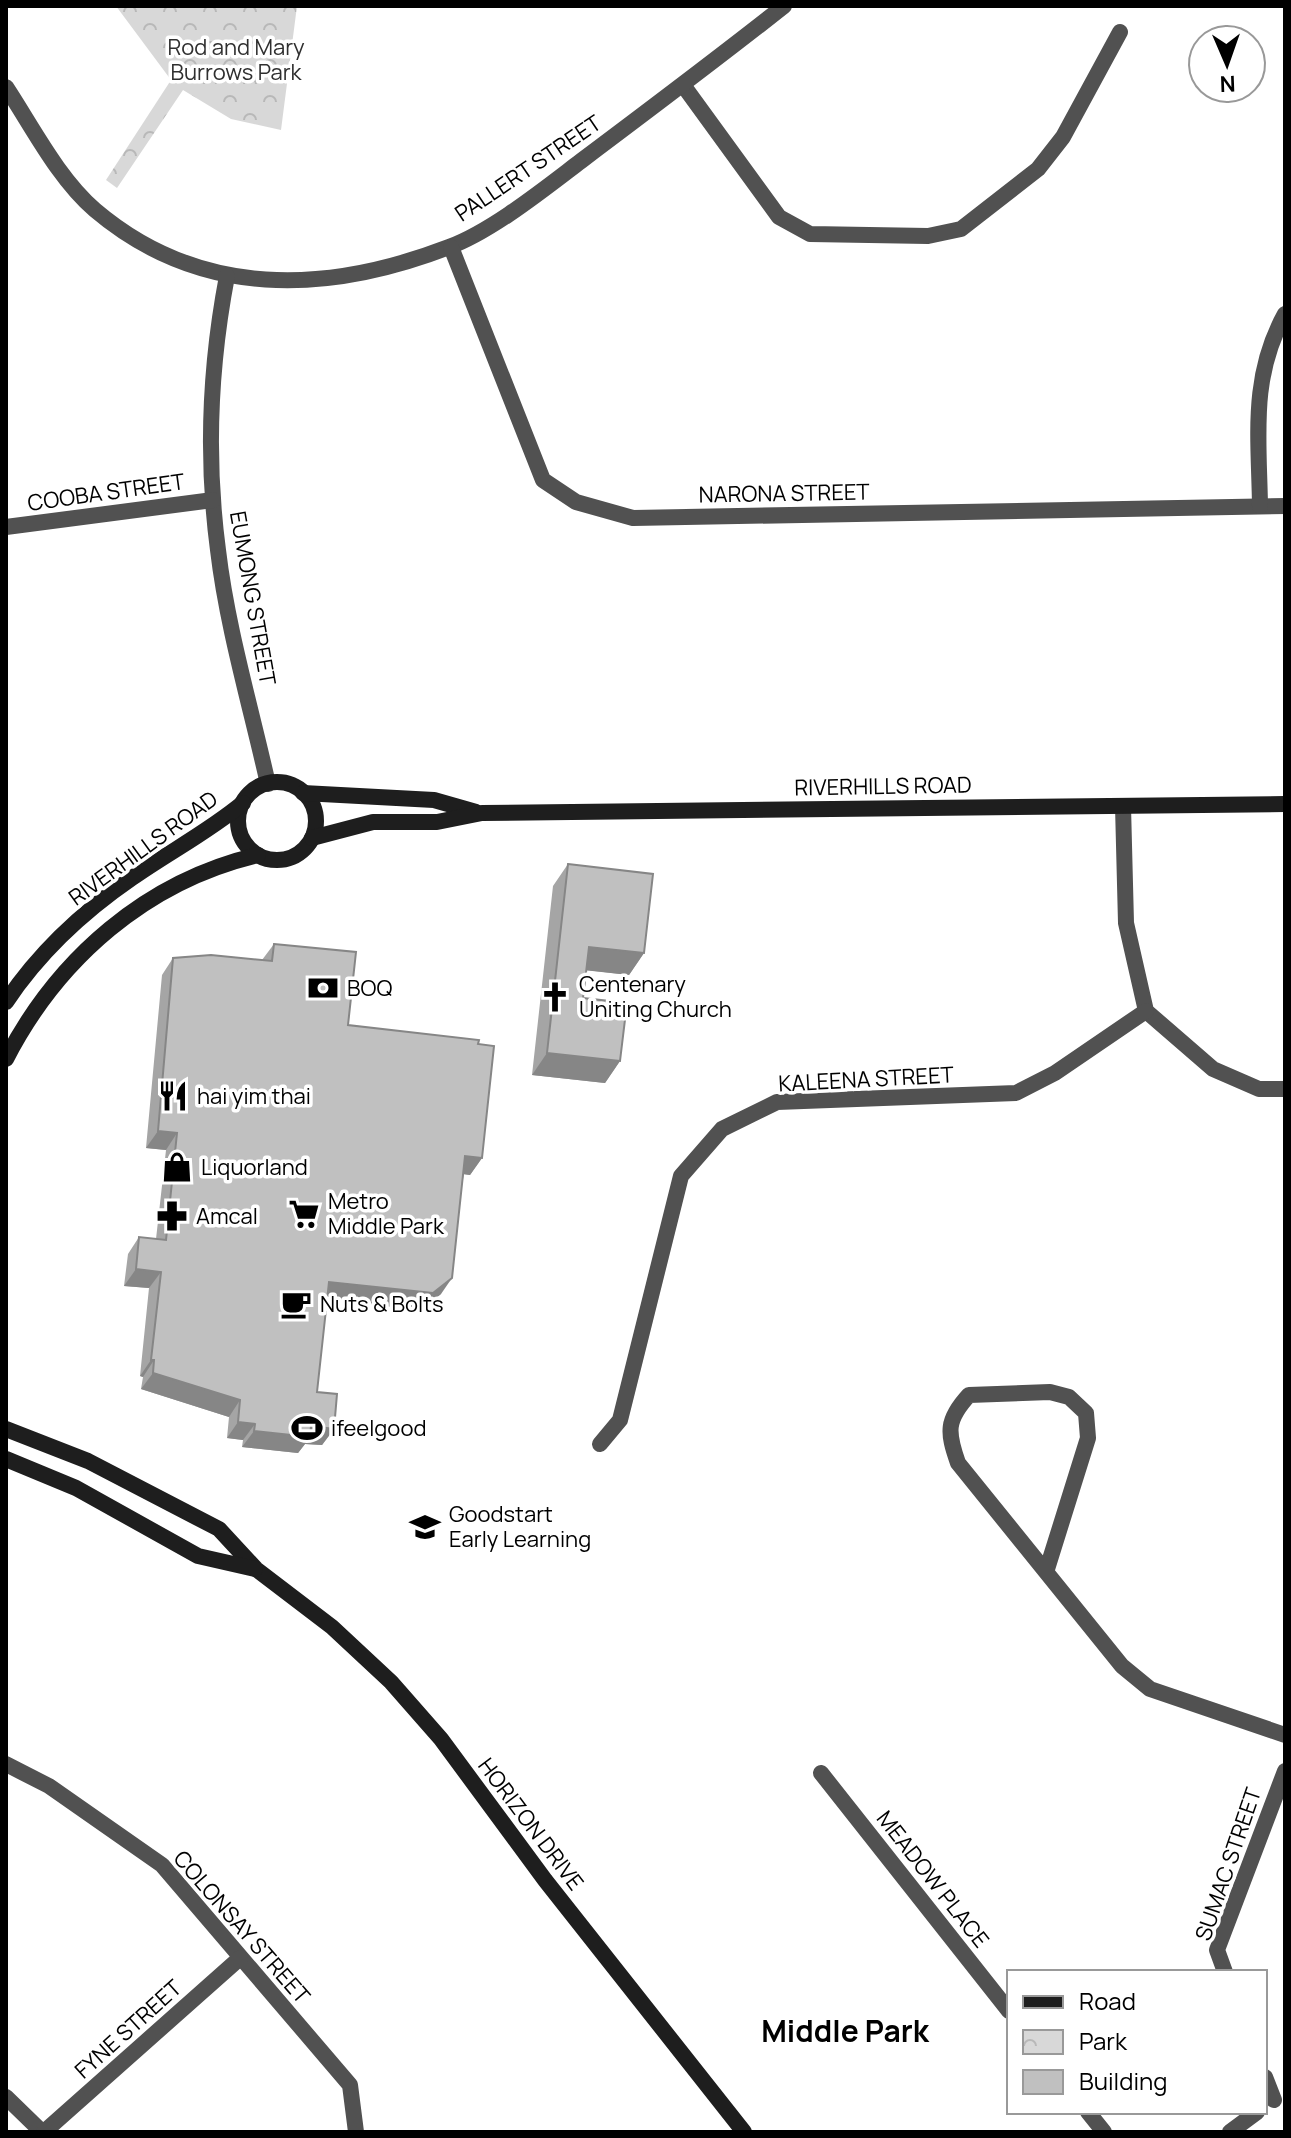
<svg xmlns="http://www.w3.org/2000/svg" width="1291" height="2138" viewBox="0 0 1291 2138" font-family="Manrope,sans-serif">
<defs>
<pattern id="park-crowns" width="20" height="18" patternUnits="userSpaceOnUse" patternTransform="scale(2)"><rect width="20" height="18" fill="#d8d8d8"/><path d="M2 6a3 3 0 1 1 6 0M12 15a3 3 0 1 1 6 0" fill="none" stroke="#b8b8b8"/></pattern>
</defs>
<rect width="100%" height="100%" fill="#fff"/>
<polygon fill="url(#park-crowns)" points="116,6 297,6 281,130 231,119 183,90 117,188 106,180 171,80"/>
<g fill="none" stroke-linecap="round" stroke-linejoin="round">
<g stroke="#515151" stroke-width="16">
<polyline points="683,85 779,217 810,234 928,236 961,229 1038,169 1063,137 1120,32"/>
<path d="M6,87C33,128 58,178 95,210C200,299 327,294 449,247C492,231 544,189 581,161C649,110 717,59 784,6"/>
<polyline points="451,247 543,480 576,502 633,518 1285,506"/>
<path d="M227,276C210,365 206,459 218,550C227,627 251,708 268,784"/>
<path d="M1260,506C1259,437 1250,377 1285,314"/>
<polyline points="6,527 213,500"/>
<polyline points="1123,806 1126,923 1146,1011 1213,1069 1259,1089 1285,1089"/>
<polyline points="600,1444 620,1420 681,1176 722,1129 777,1102 1016,1093 1055,1073 1146,1011"/>
<path d="M1047,1569L1088,1438L1086,1413L1069,1397L1050,1392L969,1395C946,1420 947,1432 958,1463L1122,1666L1150,1689L1285,1735"/>
<polyline points="6,1764 49,1786 162,1865 350,2085 356,2132"/>
<polyline points="821,1773 1009,2011"/>
<polyline points="1225,1972 1217,1950 1285,1771"/>
<polyline points="1265,2077 1274,2100"/>
<polyline points="6,2097 42,2132"/>
<polyline points="1088,2112 1104,2132"/>
<polyline points="44,2132 240,1958"/>
<polyline points="1230,2132 1257,2112"/>
</g>
<g stroke="#1e1e1e" stroke-width="16">
<circle cx="277" cy="821" r="39"/>
<polyline points="303,793 434,800 476,812"/>
<polyline points="312,838 373,822 437,822 482,813 1285,804"/>
<path d="M6,1002C38,954 84,911 132,878C169,852 208,832 243,803"/>
<path d="M6,1059C58,958 147,881 258,855"/>
<polyline points="6,1429 88,1461 219,1529 256,1569 332,1627 391,1682 441,1739 545,1880 744,2132"/>
<polyline points="6,1459 76,1488 198,1556 255,1569"/>
</g>
</g>
<g fill="#a5a5a5">
<polygon points="568,864 644,953 629,975 586,970 583,998 620,1061 605,1083 532,1075 553,886"/>
<polygon points="274,944 348,1025 482,1158 470,1175 464,1174 441,1294 421,1310 327,1300 317,1392 334,1429 322,1445 305,1444 298,1453 242,1447 243,1440 227,1438 229,1417 141,1389 143,1377 140,1376 149,1288 124,1286 128,1254 139,1237 156,1239 166,1150 146,1148 162,975 173,958 262,960"/>
</g>
<g fill="#868686">
<polygon points="589,947 644,953 629,975 574,969"/>
<polygon points="547,1053 620,1061 605,1083 532,1075"/>
<polygon points="158,1131 177,1133 166,1150 146,1148"/>
<polygon points="465,1156 482,1158 470,1175 454,1173"/>
<polygon points="136,1269 161,1272 149,1288 124,1286"/>
<polygon points="452,1278 441,1294 421,1310 318,1298 329,1282"/>
<polygon points="151,1360 154,1360 143,1377 140,1376"/>
<polygon points="153,1373 240,1400 229,1417 141,1389"/>
<polygon points="238,1422 255,1424 243,1440 227,1438"/>
<polygon points="311,1426 334,1429 322,1445 305,1444 298,1453 242,1447 254,1431"/>
</g>
<g fill="#c0c0c0" stroke="#868686" stroke-width="2">
<polygon points="568,864 653,874 644,953 589,947 583,998 627,1003 620,1061 547,1053"/>
<polygon points="274,944 356,952 348,1025 479,1040 478,1044 494,1046 482,1158 465,1156 452,1278 433,1293 329,1282 317,1392 337,1394 334,1429 311,1426 310,1437 254,1431 255,1424 238,1422 240,1400 153,1373 154,1360 151,1360 161,1272 136,1269 139,1237 166,1240 177,1133 158,1131 173,958 211,955 272,961"/>
</g>
<defs>
<g id="bank-bare" transform="scale(2.4)"><path d="M-6-4H6V4H-6ZM0-2.3a2.3 2.3 0 1 0 0 4.6a2.3 2.3 0 1 0 0-4.6Z" fill="#000" stroke="#fff" stroke-width="2.5" paint-order="stroke"/></g>
<g id="church-bare" transform="scale(2.4)"><path d="M-1.2-6h2.4v3.5h3.3v2.4h-3.3V6h-2.4V-.1h-3.3v-2.4h3.3Z" fill="#000" stroke="#fff" stroke-width="2.5" paint-order="stroke"/></g>
<g id="restaurant-bare" transform="scale(2.4)"><path d="M-5-6h1v4h1v-4h1v4h1v-4h1v5L-1.5 .5V6h-2V.5L-5-1ZM5-6V6H3V1.5H1.5Q1.5-4 5-6Z" fill="#000" stroke="#fff" stroke-width="2.5" paint-order="stroke"/></g>
<g id="shop-bare" transform="scale(2.4)"><path d="M-5-2.5h2.3a2.7 3.5 0 0 1 5.4 0H5L5.5 6h-11ZM-1.5-2.5h3a1.5 2.3 0 0 0-3 0Z" fill="#000" stroke="#fff" stroke-width="2.5" paint-order="stroke"/></g>
<g id="supermarket-bare" transform="scale(2.4)"><path d="M-6-5.5h2.5l.6 2H6L4.5 2H-2.5L-4.4-4H-6ZM-1.5 3.2a1.3 1.3 0 1 0 .1 0ZM3 3.2a1.3 1.3 0 1 0 .1 0Z" fill="#000" stroke="#fff" stroke-width="2.5" paint-order="stroke"/></g>
<g id="pharmacy-bare" transform="scale(2.4)"><path d="M-2-6h4v4h4v4h-4v4h-4v-4h-4v-4h4Z" fill="#000" stroke="#fff" stroke-width="2.5" paint-order="stroke"/></g>
<g id="cafe-bare" transform="scale(2.4)"><path d="M-5.5-4.5H6V0H3Q3 3.5 0 3.5H-2.5Q-5.5 3.5-5.5 0ZM3-3.2v2h1.7v-2ZM-6 4.5H4V6H-6Z" fill="#000" stroke="#fff" stroke-width="2.5" paint-order="stroke"/></g>
<g id="stadium-bare" transform="scale(2.4)"><path d="M0-5a6.5 5 0 1 0 0 10a6.5 5 0 1 0 0-10ZM-3.5-1.8h7v3.6h-7Z" fill="#000" stroke="#fff" stroke-width="2.5" paint-order="stroke"/></g>
<g id="school-bare" transform="scale(2.4)"><path d="M0-5L7-2L0 1L-7-2ZM-4 1L0 2.5L4 1V4Q0 6-4 4Z" fill="#000" stroke="#fff" stroke-width="2.5" paint-order="stroke"/></g>
</defs>
<g fill-rule="evenodd">
<use href="#bank-bare" x="323" y="988"/>
<use href="#church-bare" x="555" y="997"/>
<use href="#restaurant-bare" x="173" y="1096"/>
<use href="#shop-bare" x="177" y="1167"/>
<use href="#supermarket-bare" x="304" y="1214"/>
<use href="#pharmacy-bare" x="172" y="1216"/>
<use href="#cafe-bare" x="296" y="1304"/>
<use href="#stadium-bare" x="307" y="1428"/>
<use href="#school-bare" x="425" y="1527"/>
</g>
<g text-anchor="middle" stroke-width="7" stroke-linejoin="round" paint-order="stroke">
<g font-size="22" fill="#2f2f2f" stroke="#fff">
<text x="236" y="55">Rod and Mary<tspan x="236" dy="25">Burrows Park</tspan></text>
</g>
<g font-size="22" fill="#000" stroke="#fff">
<text transform="translate(528 168) rotate(-34)" y="8">PALLERT STREET</text>
<text transform="translate(106 492) rotate(-8)" y="8">COOBA STREET</text>
<text transform="translate(784 493) rotate(-1)" y="8">NARONA STREET</text>
<text transform="translate(253 598) rotate(80)" y="8">EUMONG STREET</text>
<text transform="translate(883 786) rotate(-1)" y="8">RIVERHILLS ROAD</text>
<text transform="translate(143 848) rotate(-36)" y="8">RIVERHILLS ROAD</text>
<text transform="translate(866 1079) rotate(-3)" y="8">KALEENA STREET</text>
<text transform="translate(531 1824) rotate(53)" y="8">HORIZON DRIVE</text>
<text transform="translate(1228 1864) rotate(-71)" y="8">SUMAC STREET</text>
<text transform="translate(933 1879) rotate(52)" y="8">MEADOW PLACE</text>
<text transform="translate(242 1927) rotate(49)" y="8">COLONSAY STREET</text>
<text transform="translate(128 2029) rotate(-42)" y="8">FYNE STREET</text>
</g>
<g font-size="22" fill="#000" stroke="#fff" text-anchor="start">
<text x="579" y="992">Centenary<tspan x="579" dy="25">Uniting Church</tspan></text>
<text x="347" y="996">BOQ</text>
<text x="197" y="1104">hai yim thai</text>
<text x="201" y="1175">Liquorland</text>
<text x="328" y="1209">Metro<tspan x="328" dy="25">Middle Park</tspan></text>
<text x="196" y="1224">Amcal</text>
<text x="320" y="1312">Nuts &amp; Bolts</text>
<text x="331" y="1436">ifeelgood</text>
<text x="449" y="1522">Goodstart<tspan x="449" dy="25">Early Learning</tspan></text>
</g>
<g font-size="30" font-weight="bold" fill="#000" stroke="#fff">
<text x="845" y="2042">Middle Park</text>
</g>
</g>
<rect width="1291" height="2138" fill="none" stroke="#000000" stroke-width="16"/>
<rect x="1007" y="1970" width="260" height="144" fill="#ffffff" stroke="#999999" stroke-width="2"/>
<rect x="1023" y="1996" width="40" height="12" fill="#1e1e1e" stroke="#999999" stroke-width="2"/>
<text x="1079" y="2010" font-size="24" fill="#000000">Road</text>
<rect x="1023" y="2030" width="40" height="24" fill="url(#park-crowns)" stroke="#999999" stroke-width="2"/>
<text x="1079" y="2050" font-size="24" fill="#000000">Park</text>
<rect x="1023" y="2070" width="40" height="24" fill="#c0c0c0" stroke="#999999" stroke-width="2"/>
<text x="1079" y="2090" font-size="24" fill="#000000">Building</text>
<g transform="translate(1227 64) rotate(178)"><circle r="38" fill="#ffffff" stroke="#999999" stroke-width="2"/>
<path d="M0-6L14 30L0 20L-14 30Z" fill="#000000"/>
<text y="-12" font-size="22" font-weight="bold" text-anchor="middle" fill="#000000">N</text>
</g>
</svg>
